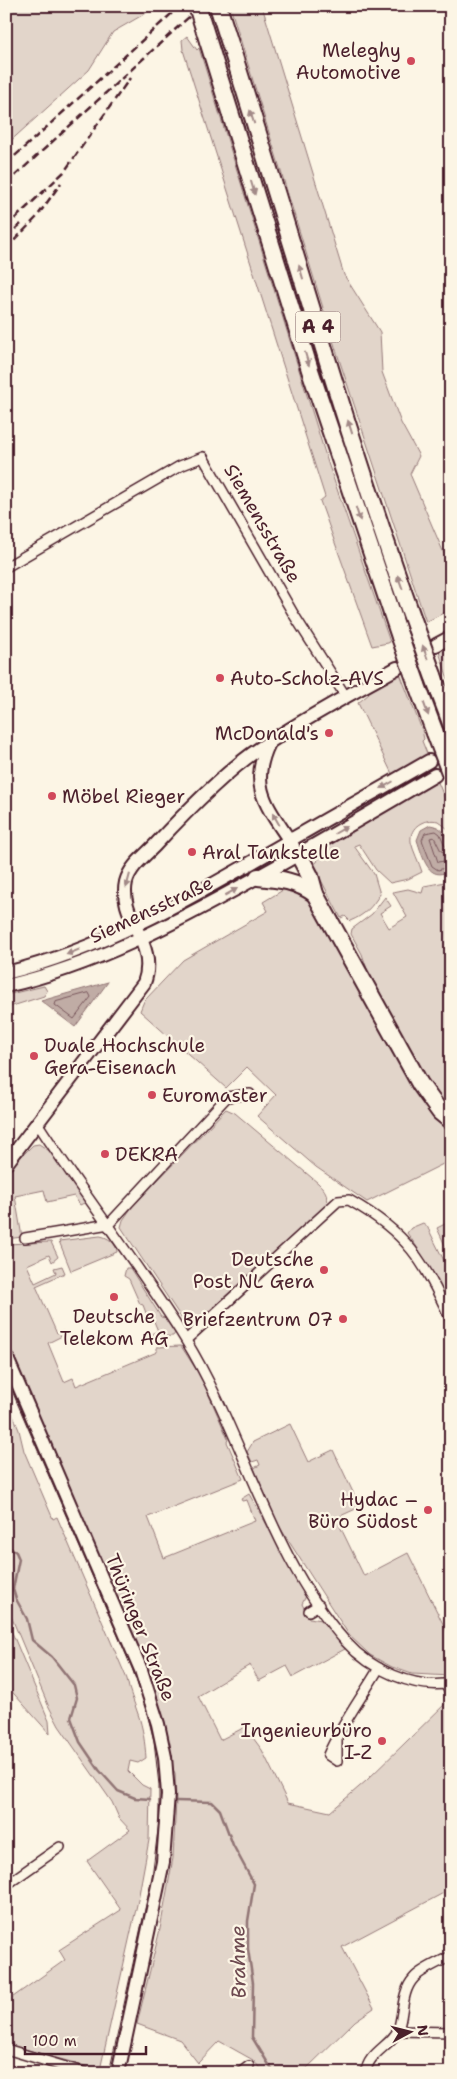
<svg xmlns="http://www.w3.org/2000/svg" width="457" height="2079" viewBox="0 0 457 2079" font-family="'Shantell Sans',sans-serif">
<rect width="100%" height="100%" fill="#fcf5e5"/>
<filter id="ink" filterUnits="userSpaceOnUse"><feTurbulence type="fractalNoise" baseFrequency=".02" numOctaves="2"/><feDisplacementMap in="SourceGraphic" scale="10" xChannelSelector="R" yChannelSelector="G"/><feConvolveMatrix kernelMatrix="1 2 1 2 8 2 1 2 1" color-interpolation-filters="sRGB"/></filter>
<g filter="url(#ink)">
<g fill="#e2d5ca" stroke="#967a7a">
<polygon points="6,6 151,6 146,13 113,32 89,70 6,145"/>
<polygon points="230,6 262,6 344,275 380,332 382,372 401,423 419,456 410,474 451,570 451,609 426,622 336,350"/>
<polygon points="187,36 197,50 199,48 328,463 390,642 388,643 372,646 320,501 325,497 183,50 182,40"/>
<polygon points="451,642 451,688 438,649"/>
<polygon points="399,671 422,730 424,739 422,741 428,756 393,776 358,703 369,694 367,689"/>
<path d="M437,780L451,813V838L448,829L438,821C425,818 409,826 411,842C413,851 419,862 422,872L408,879L390,883L376,870L359,844L354,846L374,874L380,894C372,907 365,915 350,921L345,916L341,918L313,865L317,862L320,853L317,849Z"/>
<polygon points="451,881 451,1108 432,1092 372,984 362,954 351,934 352,929 372,914 385,897 391,906 380,913 389,928 407,917 393,892 408,889 422,893 424,886"/>
<polygon points="288,887 307,895 451,1127 451,1160 367,1202 316,1167 257,1116 276,1095 247,1067 226,1088 140,1011 144,1001 183,960 268,911 263,902"/>
<polygon points="44,986 47,991 44,996 6,1008 6,995"/>
<path d="M226,1109L235,1113L318,1183C326,1191 328,1194 326,1205L199,1320L189,1322L182,1319L121,1227L123,1220L132,1207Z"/>
<polygon points="39,1144 51,1152 86,1202 80,1205 74,1196 47,1202 44,1190 15,1196 22,1237 6,1239 6,1172 33,1145"/>
<polygon points="451,1221 451,1253 449,1254 437,1228"/>
<path d="M423,1223L427,1226L451,1275V1309C438,1282 425,1257 407,1233L411,1228Z"/>
<path d="M100,1236C108,1237 117,1244 117,1252L71,1271L59,1241Z"/>
<polygon points="51,1242 58,1257 52,1262 49,1255 27,1265 35,1283 56,1273 54,1268 62,1266 65,1273 36,1286 57,1334 63,1331 62,1336 48,1343 64,1382 73,1378 76,1386 157,1352 157,1347 181,1346 201,1377 228,1439 227,1442 243,1479 148,1517 164,1558 255,1521 247,1500 242,1501 241,1499 249,1494 307,1594 302,1604 309,1618 322,1620 345,1649 293,1677 287,1666 259,1681 250,1665 198,1696 220,1740 245,1727 262,1750 288,1803 330,1812 366,1781 448,1701 451,1705 451,1889 342,1947 374,2008 355,2021 302,2073 264,2073 253,2060 219,2041 198,2063 180,2040 137,2024 160,1929 173,1858 176,1801 175,1773 171,1766 162,1717 147,1671 6,1344 6,1244"/>
<polygon points="126,1268 130,1268 161,1317 165,1318 175,1333 173,1336 155,1337 151,1334 158,1331 153,1319 149,1321 143,1305 140,1304 129,1279 124,1276"/>
<path d="M6,1399L19,1430L24,1451L53,1519L57,1517L127,1679C129,1692 134,1701 138,1714C143,1728 145,1743 146,1758L138,1763L130,1761L128,1771L142,1785L150,1789L149,1840L138,1900L100,2070L6,2044V2002L65,1960L59,1950L121,1910L87,1861L130,1830L119,1818L112,1802L59,1726L48,1705L6,1604Z"/>
<polygon points="290,1424 308,1462 333,1450 360,1507 336,1518 364,1576 408,1553 451,1640 451,1676 412,1674 392,1667 370,1655 349,1635 279,1526 254,1468 260,1465 258,1460 252,1462 247,1452 253,1442"/>
<polygon points="6,1618 49,1721 50,1734 6,1685"/>
</g>
<g fill="#c0aca5" stroke="#917474">
<path d="M430,825C452,828 451,852 451,870C428,884 423,857 417,840L421,830Z"/>
<polygon points="108,982 75,1027 41,1001"/>
</g>
<g fill="none" stroke-linecap="round" stroke-linejoin="round">
<g stroke="#79575c" stroke-width="1">
<polyline points="451,848 445,846 440,834 436,831 425,833 422,840 432,866 438,870 451,866"/>
<polyline points="451,854 441,851 434,837 430,838 438,862 451,860"/>
<polygon points="89,993 91,997 74,1019 55,1005 56,1002"/>
</g>
<g stroke="#917474" stroke-width="2.5">
<polyline points="6,1545 16,1552 19,1559 13,1589 16,1599 27,1619 32,1640 52,1657 74,1685 77,1698 71,1718 80,1742 99,1770 118,1791 135,1798 150,1799"/>
<polyline points="176,1801 212,1802 220,1810 233,1845 254,1884 248,1921 248,1949 253,1983 252,2037 274,2073"/>
</g>
<g stroke="#4a1f2b" stroke-width="12">
<g id="minor">
<polyline points="6,567 180,466 203,457 294,615 346,697"/>
<path d="M38,1124C85,1197 139,1265 185,1339C245,1436 269,1555 346,1642C370,1669 414,1690 451,1683"/>
<polyline points="25,1238 109,1224 227,1097 250,1094"/>
<path d="M186,1340L338,1201L349,1200C408,1233 423,1260 451,1320"/>
<polyline points="309,1611 319,1605"/>
<polyline points="445,1684 451,1694"/>
<path d="M337,1736V1761L328,1755C341,1725 362,1697 379,1668"/>
<polyline points="6,1885 60,1847"/>
<polyline points="397,2031 451,2032"/>
<polyline points="6,2049 86,2073"/>
<polyline points="240,2073 249,2066"/>
<path d="M366,2073C367,2053 391,2046 398,2030C404,2013 401,1992 414,1978C422,1969 440,1962 451,1956"/>
</g>
</g>
<g stroke="#4a1f2b" stroke-width="16">
<g id="secondary">
<polyline points="436,645 451,637"/>
<path d="M269,743C247,788 269,808 293,846"/>
<path d="M6,973C100,950 185,901 268,853C321,822 375,792 429,761"/>
<path d="M6,986C94,966 175,923 254,879C315,846 375,810 435,775"/>
<path d="M6,1164L144,983C159,944 118,918 126,882C130,866 146,855 156,844C184,814 226,771 259,749C303,719 351,694 397,668"/>
<polyline points="6,1356 141,1670 158,1724 165,1757 168,1794 163,1862 118,2073"/>
</g>
</g>
<g stroke="#4a1f2b" stroke-width="20">
<g id="motorway">
<path d="M218,6C285,213 342,423 416,628"/>
<polyline points="208,41 310,370 400,637"/>
<polyline points="433,675 451,723"/>
<polyline points="417,685 435,733"/>
<polyline points="299,855 310,876 315,894 420,1084 440,1112 451,1121"/>
<path d="M258,877C280,879 297,881 315,894"/>
</g>
</g>
<use href="#minor" stroke="#fcf5e5" stroke-width="9"/>
<use href="#secondary" stroke="#fcf5e5" stroke-width="12"/>
<use href="#motorway" stroke="#fcf5e5" stroke-width="16"/>
<polyline stroke="#4a1f2b" stroke-width="1" points="6,1377 132,1668 145,1705 154,1741 159,1785 159,1822 152,1877 109,2073"/>
<g stroke="#4a1f2b" stroke-width="2.5" stroke-dasharray="8 4" stroke-linecap="butt">
<polyline points="6,164 180,6"/>
<polyline points="6,184 201,6"/>
<polyline points="6,227 64,172 130,78"/>
<polyline points="6,237 21,224"/>
<polyline points="6,249 36,218 61,183"/>
</g>
<g stroke="#4a1f2b" stroke-width="20" stroke-linecap="butt">
<g id="motorway-bridge">
<polyline points="197,6 208,41"/>
<polyline points="416,628 433,675"/>
<polyline points="400,637 417,685"/>
<polyline points="435,733 451,775"/>
</g>
</g>
<use href="#motorway-bridge" stroke="#fcf5e5" stroke-width="16"/>
</g>
<defs><path id="oneway-solid" d="M-6-.8H1V-3.2L6.5 0L1 3.2V.8H-6Z" transform="scale(1.25)"/></defs>
<g fill="#a38a88">
<use href="#oneway-solid" transform="translate(252 117) rotate(-108)"/>
<use href="#oneway-solid" transform="translate(253 188) rotate(73)"/>
<use href="#oneway-solid" transform="translate(301 272) rotate(-107)"/>
<use href="#oneway-solid" transform="translate(307 359) rotate(73)"/>
<use href="#oneway-solid" transform="translate(350 427) rotate(-108)"/>
<use href="#oneway-solid" transform="translate(358 514) rotate(72)"/>
<use href="#oneway-solid" transform="translate(400 582) rotate(-110)"/>
<use href="#oneway-solid" transform="translate(425 652) rotate(-110)"/>
<use href="#oneway-solid" transform="translate(426 709) rotate(70)"/>
<use href="#oneway-solid" transform="translate(387 785) rotate(150)"/>
<use href="#oneway-solid" transform="translate(276 819) rotate(-119)"/>
<use href="#oneway-solid" transform="translate(341 830) rotate(-30)"/>
<use href="#oneway-solid" transform="translate(128 881) rotate(105)"/>
<use href="#oneway-solid" transform="translate(231 892) rotate(-29)"/>
<use href="#oneway-solid" transform="translate(73 952) rotate(158)"/>
</g>
</g>
<g fill="#d1495b" stroke="#fcf5e5" stroke-width="2">
<circle cx="411" cy="61" r="5"/>
<circle cx="220" cy="678" r="5"/>
<circle cx="329" cy="733" r="5"/>
<circle cx="52" cy="796" r="5"/>
<circle cx="192" cy="852" r="5"/>
<circle cx="34" cy="1056" r="5"/>
<circle cx="152" cy="1095" r="5"/>
<circle cx="105" cy="1154" r="5"/>
<circle cx="324" cy="1270" r="5"/>
<circle cx="114" cy="1297" r="5"/>
<circle cx="343" cy="1319" r="5"/>
<circle cx="428" cy="1510" r="5"/>
<circle cx="382" cy="1741" r="5"/>
</g>
<g text-anchor="middle" stroke-width="4.5" stroke-linejoin="round" paint-order="stroke">
<rect fill="#fcf5e5" stroke="#7f5f63" stroke-width="1" x="295.5" y="311.5" width="45" height="31" rx="4"/>
<g font-size="18" font-weight="bold" fill="#4a1f2b">
<text x="318" y="333">A 4</text>
</g>
<g font-size="19" fill="#4a1f2b" stroke="#fcf5e5" text-anchor="end">
<text x="401" y="57">Meleghy<tspan x="401" dy="22">Automotive</tspan></text>
<text x="230" y="685" text-anchor="start">Auto-Scholz-AVS</text>
<text x="319" y="740">McDonald's</text>
<text x="62" y="803" text-anchor="start">Möbel Rieger</text>
<text x="202" y="859" text-anchor="start">Aral Tankstelle</text>
<text x="44" y="1052" text-anchor="start">Duale Hochschule<tspan x="44" dy="22">Gera-Eisenach</tspan></text>
<text x="162" y="1102" text-anchor="start">Euromaster</text>
<text x="115" y="1161" text-anchor="start">DEKRA</text>
<text x="314" y="1266">Deutsche<tspan x="314" dy="22">Post NL Gera</tspan></text>
<text x="114" y="1323" text-anchor="middle">Deutsche<tspan x="114" dy="22">Telekom AG</tspan></text>
<text x="333" y="1326">Briefzentrum 07</text>
<text x="418" y="1506">Hydac –<tspan x="418" dy="22">Büro Südost</tspan></text>
<text x="372" y="1737">Ingenieurbüro<tspan x="372" dy="22">I-Z</tspan></text>
</g>
<g font-size="19" fill="#4a1f2b" stroke="#fcf5e5">
<text transform="translate(263 523) rotate(60)" y="7">Siemensstraße</text>
<text transform="translate(151 909) rotate(-25)" y="7">Siemensstraße</text>
<text transform="translate(141 1627) rotate(68)" y="7">Thüringer Straße</text>
</g>
<g font-size="20" font-style="italic" fill="#6d4950" stroke="#fcf5e5">
<text transform="translate(238 1962) rotate(-91)" y="7">Brahme</text>
</g>
</g>
<rect width="457" height="2079" fill="none" stroke="#fcf5e5" stroke-width="25"/>
<rect x="12" y="12" width="432" height="2054" fill="none" stroke="#4a1f2b" stroke-width="2" filter="url(#ink)"/>
<g transform="translate(410 2032) rotate(83)" stroke="#fcf5e5" stroke-width="4" paint-order="stroke">
<path d="M0-4L9 19L0 12L-9 19Z" fill="#4a1f2b"/>
<text y="-8" font-size="14" font-weight="bold" text-anchor="middle" fill="#4a1f2b">N</text>
</g>
<path d="M25 2046v8h121v-8" fill="none" stroke="#4a1f2b" stroke-width="2.5"/>
<text x="32" y="2046" font-size="15" fill="#4a1f2b" stroke="#fcf5e5" stroke-width="4" paint-order="stroke">100 m</text>
</svg>
